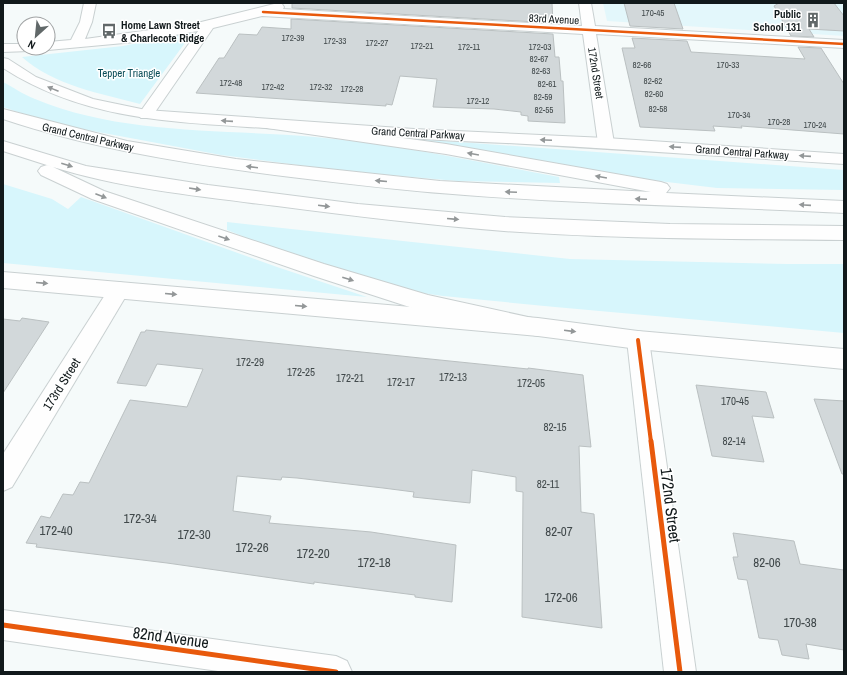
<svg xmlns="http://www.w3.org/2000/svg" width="847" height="675" viewBox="0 0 847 675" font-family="'Archivo Narrow',sans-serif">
<rect width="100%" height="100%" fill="#f5fafa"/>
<polygon fill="#e3f7fb" points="603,3 841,3 844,7 844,36 607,21"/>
<g fill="#d7f6fc">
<path d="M193,32L140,104C99,93 55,86 22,57L123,46Z"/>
<path d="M3,82C13,87 24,95 35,99C121,135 223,129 315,137C397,144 478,162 559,177L560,183L457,181L344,171L221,155L50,123L3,107Z"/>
<polygon points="417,139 844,170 844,190 717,188 642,179"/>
<polygon points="3,184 52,199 68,209 81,197 277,267 367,297 3,263"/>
<polygon points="227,222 570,259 787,264 844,264 844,333 555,307 443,296 394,289 293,256 227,230"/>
</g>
<g fill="#d2d8da" stroke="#bac0c1">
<polygon points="292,3 552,3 553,23 292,8"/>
<polygon points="624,3 674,3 683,29 630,26"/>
<polygon points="779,3 834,3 844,16 844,31 809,29 814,37 791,36 774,6"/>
<polygon points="291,19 553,34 555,57 559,57 561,81 563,81 565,123 528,121 528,116 521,115 521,112 494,109 433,107 437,79 400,76 392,105 386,104 386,106 196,93 219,58 224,58 239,34 257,35 262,27 291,29"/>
<polygon points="632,38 687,41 691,52 805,59 798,47 821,48 844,84 844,134 741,126 742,128 713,126 715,131 640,127 622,48 635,48"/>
<polygon points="22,318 49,322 3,393 3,319 20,321"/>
<polygon points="146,330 528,369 528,368 583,375 591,447 579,446 581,512 594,514 602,628 522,617 523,492 516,491 516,477 472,470 470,503 413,497 414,492 383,488 297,478 282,477 281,480 237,476 233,511 271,516 269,523 371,532 456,545 452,602 415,597 415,595 314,582 314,584 167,563 36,547 37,544 26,543 41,516 50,518 63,494 73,495 80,482 89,483 130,400 187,407 203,369 157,364 146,386 117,383 141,332 145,332"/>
<polygon points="696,385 766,392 774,418 752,416 764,462 712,456"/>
<polygon points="814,399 844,401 844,474 842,474"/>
<polygon points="733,533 794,541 800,564 844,570 844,650 806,644 809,659 782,655 778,640 759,638 747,580 738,579 733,557 738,557"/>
</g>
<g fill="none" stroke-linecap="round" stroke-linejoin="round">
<g stroke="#c9d0d1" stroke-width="2">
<g id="minor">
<polygon points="84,3 96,3 92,22 85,39 193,24 278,3 282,4 284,7 283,9 582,26 579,3 591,3 595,26 844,40 844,48 596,34 614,143 612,147 606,148 600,147 598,143 583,34 262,16 213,28 151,118 141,118 138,115 198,31 135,42 48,50 43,49 48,48 48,42 71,40 80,22"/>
<polygon points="3,44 24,44 24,48 31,48 29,51 3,52"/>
<polygon points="119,282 126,284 129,290 126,296 12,487 3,491 3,454 112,284"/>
<polygon points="638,331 646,333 649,340 696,672 664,672 627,340 630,333"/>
<polygon points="3,610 336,656 347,661 352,672 225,672 3,640"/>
</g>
</g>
<g stroke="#c9d0d1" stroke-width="2">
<g id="secondary">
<path d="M3,58L8,59L36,77L93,99L146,110L414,129L606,138L844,154V164C731,157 619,149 506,143C430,140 355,135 279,129C182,122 88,123 3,68Z"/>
<polygon points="3,272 538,318 638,331 844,349 844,369 638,349 538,336 3,288"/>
</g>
</g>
<g stroke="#c9d0d1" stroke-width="2">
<g id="motorway">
<path d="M3,109L127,141L236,159L440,181L651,192L446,154L260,127L258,124L260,121L266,119L446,144L661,182L667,184L670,188L666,193L844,201V213C718,206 591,205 465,195C407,191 349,184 291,177C194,165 96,150 3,119Z"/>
<path d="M3,141L86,166L208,185L358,204L505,217L670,224L844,226V240C731,239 617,239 504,231C428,225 353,216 277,206C205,197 123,189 53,167L104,191L324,264L428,295L546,321L549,327L546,333L538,336L428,313L314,276L92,199L41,175L38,171L41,167L47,165L53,167L3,151Z"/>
</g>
</g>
<use href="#minor" fill="#fefefe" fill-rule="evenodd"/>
<use href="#secondary" fill="#fefefe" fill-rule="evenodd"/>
<use href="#motorway" fill="#fefefe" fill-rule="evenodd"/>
<g stroke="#fff" stroke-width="4">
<polyline id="cycleway-far2" points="263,12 844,44"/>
</g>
<g stroke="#fff" stroke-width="6">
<polyline id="cycleway-far1" points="638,340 651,442"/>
</g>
<g stroke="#fff" stroke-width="8">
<g id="cycleway">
<polyline points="651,441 680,672"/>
<polyline points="3,625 336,672"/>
</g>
</g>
<use href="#cycleway-far2" stroke="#e8590c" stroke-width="2.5"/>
<use href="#cycleway-far1" stroke="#e8590c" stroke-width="4"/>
<use href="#cycleway" stroke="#e8590c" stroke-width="5"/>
</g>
<defs><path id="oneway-solid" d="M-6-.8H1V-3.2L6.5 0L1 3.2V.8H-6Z"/></defs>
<g fill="#939798">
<use href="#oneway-solid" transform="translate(53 89) rotate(-158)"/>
<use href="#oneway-solid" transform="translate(227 121) rotate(-176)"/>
<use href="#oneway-solid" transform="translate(546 140) rotate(-177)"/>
<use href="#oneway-solid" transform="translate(675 147) rotate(-176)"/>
<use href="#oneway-solid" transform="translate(473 154) rotate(-170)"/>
<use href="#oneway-solid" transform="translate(805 156) rotate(-176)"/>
<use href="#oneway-solid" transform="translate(67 165) rotate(17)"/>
<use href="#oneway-solid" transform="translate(252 167) rotate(-173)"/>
<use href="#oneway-solid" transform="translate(601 177) rotate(-170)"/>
<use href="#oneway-solid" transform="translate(381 181) rotate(-175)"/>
<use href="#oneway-solid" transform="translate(195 189) rotate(9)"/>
<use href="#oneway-solid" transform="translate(511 192) rotate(-177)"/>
<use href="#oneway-solid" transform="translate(101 196) rotate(21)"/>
<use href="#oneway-solid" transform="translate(641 199) rotate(-177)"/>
<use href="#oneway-solid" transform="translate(805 205) rotate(-176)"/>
<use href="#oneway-solid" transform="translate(324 206) rotate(7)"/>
<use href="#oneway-solid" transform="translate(453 219) rotate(5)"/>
<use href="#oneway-solid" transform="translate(224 238) rotate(19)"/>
<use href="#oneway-solid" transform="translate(348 279) rotate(17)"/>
<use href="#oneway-solid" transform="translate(42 283) rotate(5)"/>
<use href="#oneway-solid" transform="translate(171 294) rotate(5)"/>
<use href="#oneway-solid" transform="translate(301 306) rotate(5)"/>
<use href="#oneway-solid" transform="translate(570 331) rotate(7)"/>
</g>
<defs>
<g id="building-bare" transform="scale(1.2)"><path d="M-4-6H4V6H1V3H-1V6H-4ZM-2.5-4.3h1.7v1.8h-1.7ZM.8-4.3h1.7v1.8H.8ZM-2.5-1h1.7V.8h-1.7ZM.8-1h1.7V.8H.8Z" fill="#616869" stroke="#fff" stroke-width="2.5" paint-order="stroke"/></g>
<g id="bus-bare" transform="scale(1.2)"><path d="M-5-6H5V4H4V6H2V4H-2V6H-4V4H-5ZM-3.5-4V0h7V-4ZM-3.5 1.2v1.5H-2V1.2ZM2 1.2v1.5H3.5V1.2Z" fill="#616869" stroke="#fff" stroke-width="2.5" paint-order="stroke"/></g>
</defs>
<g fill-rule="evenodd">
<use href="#building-bare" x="813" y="20"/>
<use href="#bus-bare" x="109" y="31"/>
</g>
<g text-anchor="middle" stroke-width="3" stroke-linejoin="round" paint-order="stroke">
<g font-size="9" fill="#41494b">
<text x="653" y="16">170-45</text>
<text x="293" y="41">172-39</text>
<text x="335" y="44">172-33</text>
<text x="377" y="46">172-27</text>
<text x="422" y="49">172-21</text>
<text x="469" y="50">172-11</text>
<text x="540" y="50">172-03</text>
<text x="539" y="62">82-67</text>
<text x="642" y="68">82-66</text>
<text x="728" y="68">170-33</text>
<text x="541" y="74">82-63</text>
<text x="653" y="84">82-62</text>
<text x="231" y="86">172-48</text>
<text x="547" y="87">82-61</text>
<text x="273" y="90">172-42</text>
<text x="321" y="90">172-32</text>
<text x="352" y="92">172-28</text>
<text x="654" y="97">82-60</text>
<text x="543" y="100">82-59</text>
<text x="478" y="104">172-12</text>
<text x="658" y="112">82-58</text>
<text x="544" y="113">82-55</text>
<text x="739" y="118">170-34</text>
<text x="779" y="125">170-28</text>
<text x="815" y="128">170-24</text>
</g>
<g font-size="11" font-weight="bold" fill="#11191b" stroke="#fff" text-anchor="end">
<text x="801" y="18">Public<tspan x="801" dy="13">School 131</tspan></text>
<text x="121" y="29" text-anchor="start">Home Lawn Street<tspan x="121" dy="13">&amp; Charlecote Ridge</tspan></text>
</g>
<g font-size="11" fill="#11191b" stroke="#fff">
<text transform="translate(554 19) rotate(3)" y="4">83rd Avenue</text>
<text transform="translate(596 73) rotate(81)" y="4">172nd Street</text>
<text transform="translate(418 133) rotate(3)" y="4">Grand Central Parkway</text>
<text transform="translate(88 137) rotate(13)" y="4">Grand Central Parkway</text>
<text transform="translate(742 152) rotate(4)" y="4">Grand Central Parkway</text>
</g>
<g font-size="11" fill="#0a4c57" stroke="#fff">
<text x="129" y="77">Tepper Triangle</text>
</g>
<g font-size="11" fill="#41494b">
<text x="250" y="366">172-29</text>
<text x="301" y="376">172-25</text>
<text x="453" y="381">172-13</text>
<text x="350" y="382">172-21</text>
<text x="401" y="386">172-17</text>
<text x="531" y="387">172-05</text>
<text x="735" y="405">170-45</text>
<text x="555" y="431">82-15</text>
<text x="734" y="445">82-14</text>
<text x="548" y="488">82-11</text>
</g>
<g font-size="13" fill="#11191b" stroke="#fff">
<text transform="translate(61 384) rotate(-58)" y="5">173rd Street</text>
</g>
<g font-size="13" fill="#41494b">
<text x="140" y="523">172-34</text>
<text x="56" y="535">172-40</text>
<text x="559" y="536">82-07</text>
<text x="194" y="539">172-30</text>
<text x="252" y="552">172-26</text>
<text x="313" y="558">172-20</text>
<text x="374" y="567">172-18</text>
<text x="767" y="567">82-06</text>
<text x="561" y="602">172-06</text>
<text x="800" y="627">170-38</text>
</g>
<g font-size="16" fill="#11191b" stroke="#fff">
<text transform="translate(671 505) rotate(83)" y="6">172nd Street</text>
<text transform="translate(171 637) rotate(8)" y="6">82nd Avenue</text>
</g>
</g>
<rect width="847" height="675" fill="none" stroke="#11191b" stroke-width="8"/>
<g transform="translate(36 36) rotate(207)"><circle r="19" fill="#ffffff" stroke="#a0a3a4"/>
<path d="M0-3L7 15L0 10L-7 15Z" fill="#616869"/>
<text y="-6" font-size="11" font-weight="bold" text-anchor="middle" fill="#11191b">N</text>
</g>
</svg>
